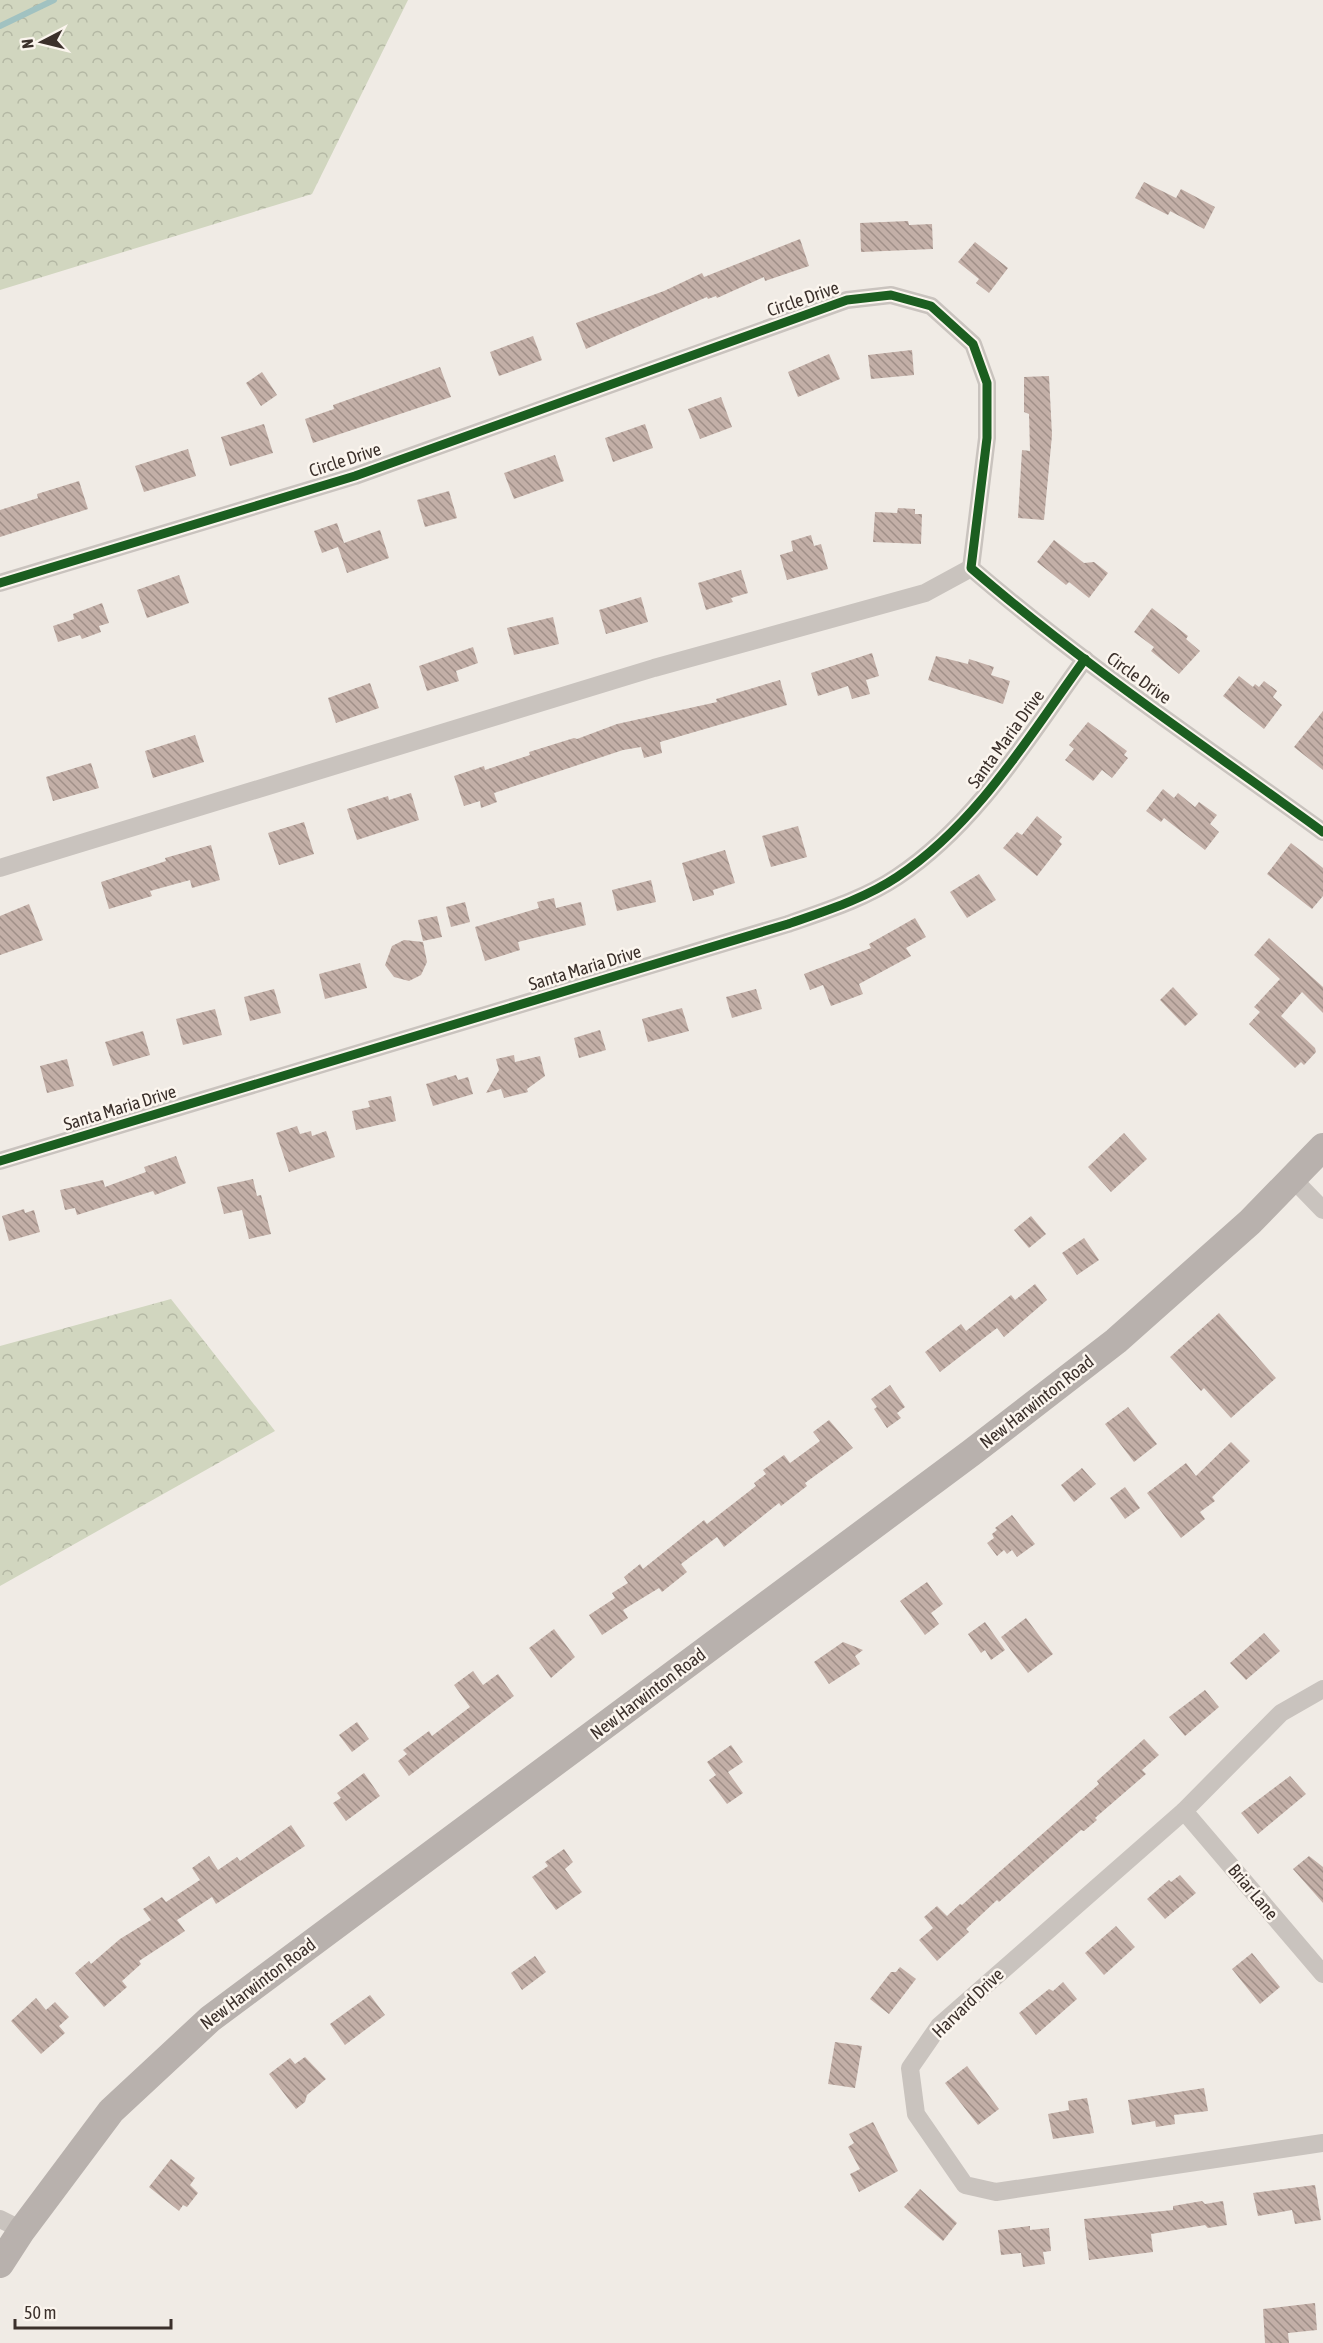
<svg xmlns="http://www.w3.org/2000/svg" width="1323" height="2343" viewBox="0 0 1323 2343" font-family="'Asap Condensed',sans-serif">
<defs>
<pattern id="forest-crowns" width="20" height="18" patternUnits="userSpaceOnUse" patternTransform="scale(1.5)"><rect width="20" height="18" fill="#d1d6bf"/><path d="M2 6a3 3 0 1 1 6 0M12 15a3 3 0 1 1 6 0" fill="none" stroke="#b4b8a4"/></pattern>
<pattern id="building-back-hatch" width="6" height="6" patternUnits="userSpaceOnUse" patternTransform="scale(1.5)"><rect width="6" height="6" fill="#c3afa7"/><path d="M-1 5l2 2M0 0l6 6M5-1l2 2" fill="none" stroke="#a08f88"/></pattern>
</defs>
<rect width="100%" height="100%" fill="#f0ebe5"/>
<g fill="url(#forest-crowns)">
<polygon points="0,0 408,0 312,194 0,290"/>
<polygon points="171,1299 275,1431 0,1586 0,1346"/>
</g>
<g fill="none" stroke-linecap="round" stroke-linejoin="round">
<polyline stroke="#a1c2c1" stroke-width="6" points="0,26 54,0"/>
</g>
<g fill="url(#building-back-hatch)">
<polygon points="1144,182 1176,198 1181,189 1215,207 1204,229 1170,211 1172,208 1168,215 1135,198"/>
<polygon points="908,221 909,225 932,224 933,249 861,252 860,223"/>
<polygon points="800,239 809,266 765,281 764,277 717,298 716,296 708,299 707,297 586,349 576,323 664,291 702,273 704,277"/>
<polygon points="975,242 1008,268 989,293 976,283 979,279 958,262"/>
<polygon points="533,336 542,360 499,376 490,352"/>
<polygon points="912,350 914,375 871,379 868,355"/>
<polygon points="829,354 840,379 798,397 788,372"/>
<polygon points="440,367 451,397 313,443 305,419 334,409 333,405"/>
<polygon points="262,372 277,395 261,406 246,383"/>
<polygon points="1049,376 1052,435 1044,520 1018,518 1022,450 1030,451 1029,414 1024,412 1024,377"/>
<polygon points="721,397 732,427 700,439 688,409"/>
<polygon points="264,424 273,453 230,466 221,437"/>
<polygon points="645,424 653,448 613,462 605,438"/>
<polygon points="188,449 196,476 144,492 135,466"/>
<polygon points="555,455 564,481 514,499 504,473"/>
<polygon points="79,481 88,509 0,537 0,510 38,498 37,494"/>
<polygon points="449,491 457,518 425,527 417,500"/>
<polygon points="898,508 915,509 915,514 922,514 921,544 873,542 875,512 897,513"/>
<polygon points="337,523 344,543 380,530 389,558 347,573 338,547 322,553 314,531"/>
<polygon points="811,535 814,546 821,544 828,569 787,580 780,555 793,551 791,541"/>
<polygon points="1054,540 1084,563 1094,562 1108,573 1089,598 1069,582 1066,585 1037,562"/>
<polygon points="741,570 748,593 731,598 733,602 706,610 698,583"/>
<polygon points="179,575 189,603 147,618 137,590"/>
<polygon points="641,597 648,622 606,634 599,610"/>
<polygon points="102,603 109,623 99,626 101,632 82,639 80,635 58,642 53,626 74,619 73,614"/>
<polygon points="1152,608 1188,636 1186,639 1200,651 1179,674 1151,651 1154,647 1134,632"/>
<polygon points="553,617 559,644 514,655 507,628"/>
<polygon points="473,647 478,663 456,671 459,681 427,691 419,666"/>
<polygon points="872,653 879,676 866,680 870,694 852,699 848,686 818,696 811,673"/>
<polygon points="936,656 968,664 969,659 994,667 991,675 1010,681 1003,704 928,680"/>
<polygon points="1239,676 1253,687 1255,684 1259,687 1264,681 1277,691 1273,697 1282,705 1264,729 1223,696"/>
<polygon points="780,680 787,705 660,742 662,753 644,758 641,747 623,750 494,793 497,802 481,808 480,801 464,806 454,776 484,766 485,770 530,755 529,752 574,738 577,739 617,724 717,702 716,699"/>
<polygon points="370,683 379,708 336,723 328,698"/>
<polygon points="1323,711 1323,770 1294,747"/>
<polygon points="1088,722 1127,751 1124,755 1128,758 1112,778 1102,770 1093,781 1065,760 1074,749 1069,745"/>
<polygon points="195,735 204,762 153,778 145,751"/>
<polygon points="91,763 99,788 53,801 46,777"/>
<polygon points="1163,789 1174,798 1178,793 1195,807 1199,802 1217,815 1210,824 1219,832 1205,850 1164,818 1161,822 1146,811"/>
<polygon points="411,793 419,820 357,840 347,809 388,796 389,800"/>
<polygon points="1037,816 1062,837 1059,841 1062,844 1037,876 1003,848 1017,832 1022,835"/>
<polygon points="304,822 314,854 279,865 268,833"/>
<polygon points="798,826 807,857 771,867 762,836"/>
<polygon points="1291,843 1323,868 1323,896 1312,909 1267,874"/>
<polygon points="211,845 220,880 192,888 190,880 150,891 152,896 109,909 101,882 166,861 165,858"/>
<polygon points="725,850 735,883 713,890 714,895 693,901 682,863"/>
<polygon points="979,874 996,900 967,918 950,892"/>
<polygon points="651,880 656,902 617,911 612,890"/>
<polygon points="554,898 556,908 581,902 586,925 518,942 520,950 485,961 475,927 539,908 537,902"/>
<polygon points="465,902 470,922 451,927 446,907"/>
<polygon points="29,904 43,940 0,955 0,916"/>
<polygon points="437,916 442,937 423,941 418,920"/>
<polygon points="915,918 926,937 906,948 911,956 859,984 863,994 831,1006 823,985 810,990 804,974 871,948 869,944"/>
<polygon points="1269,938 1323,987 1323,1013 1302,992 1281,1016 1315,1048 1316,1052 1304,1065 1301,1062 1295,1068 1249,1024 1260,1012 1254,1007 1280,979 1254,955"/>
<polygon points="404,940 423,942 427,962 421,975 409,981 394,977 385,965 392,946"/>
<polygon points="360,963 367,988 325,999 319,974"/>
<polygon points="1173,987 1198,1014 1185,1026 1160,1000"/>
<polygon points="274,989 281,1013 250,1021 244,997"/>
<polygon points="756,989 762,1009 732,1018 726,997"/>
<polygon points="682,1008 689,1031 648,1042 642,1019"/>
<polygon points="215,1009 222,1035 183,1045 176,1019"/>
<polygon points="600,1030 606,1050 579,1058 574,1038"/>
<polygon points="143,1031 150,1055 113,1066 105,1042"/>
<polygon points="514,1055 515,1062 540,1056 545,1076 527,1089 528,1092 504,1098 501,1089 486,1093 499,1070 496,1059"/>
<polygon points="67,1059 74,1086 47,1093 40,1066"/>
<polygon points="456,1075 458,1080 468,1077 473,1094 433,1106 426,1084"/>
<polygon points="391,1096 396,1121 356,1130 352,1111 370,1107 368,1101"/>
<polygon points="297,1126 300,1134 311,1131 312,1136 326,1131 335,1157 289,1172 276,1133"/>
<polygon points="1124,1133 1147,1159 1111,1192 1088,1167"/>
<polygon points="176,1156 186,1183 155,1195 153,1191 77,1215 75,1208 65,1210 60,1190 103,1180 105,1187 146,1172 144,1167"/>
<polygon points="253,1179 257,1196 261,1195 271,1234 249,1239 242,1210 224,1214 217,1187"/>
<polygon points="24,1209 25,1213 34,1210 40,1232 9,1241 2,1216"/>
<polygon points="1031,1216 1046,1234 1029,1248 1014,1230"/>
<polygon points="1084,1238 1099,1260 1077,1275 1062,1253"/>
<polygon points="1035,1284 1047,1300 1004,1337 997,1328 940,1372 925,1352 961,1324 966,1331 1011,1295 1015,1300"/>
<polygon points="1219,1313 1276,1378 1231,1418 1204,1388 1201,1391 1170,1357"/>
<polygon points="890,1385 905,1407 897,1413 901,1418 887,1428 874,1409 877,1407 871,1399"/>
<polygon points="1128,1407 1157,1444 1134,1462 1105,1424"/>
<polygon points="829,1420 853,1448 805,1483 807,1486 781,1506 779,1503 724,1547 717,1537 681,1564 687,1572 662,1592 659,1588 623,1610 628,1618 602,1635 589,1615 615,1598 612,1593 628,1583 624,1577 640,1564 643,1569 704,1520 707,1524 756,1486 754,1483 766,1474 763,1470 784,1455 790,1463 820,1441 813,1432"/>
<polygon points="1231,1442 1250,1461 1212,1497 1215,1501 1200,1512 1205,1519 1181,1538 1147,1493 1186,1463 1196,1476"/>
<polygon points="1082,1468 1096,1484 1074,1502 1061,1485"/>
<polygon points="1125,1487 1140,1508 1125,1519 1110,1498"/>
<polygon points="1012,1515 1035,1544 1017,1557 1012,1550 1007,1554 1004,1550 997,1556 987,1543 994,1538 992,1534 997,1530 995,1528"/>
<polygon points="927,1582 943,1604 931,1613 939,1624 925,1635 900,1601"/>
<polygon points="1026,1618 1053,1654 1028,1673 1001,1637"/>
<polygon points="985,1622 1005,1650 991,1660 985,1650 981,1653 968,1634"/>
<polygon points="554,1629 575,1657 551,1678 529,1648"/>
<polygon points="1264,1633 1280,1651 1246,1680 1230,1663"/>
<polygon points="843,1642 863,1650 855,1656 860,1664 829,1684 814,1662"/>
<polygon points="473,1671 483,1685 498,1674 514,1696 409,1776 398,1761 407,1754 403,1750 429,1731 432,1736 470,1707 454,1685"/>
<polygon points="1205,1690 1219,1707 1185,1736 1169,1717"/>
<polygon points="357,1722 369,1739 352,1752 339,1735"/>
<polygon points="1144,1739 1159,1755 1142,1770 1146,1774 1095,1818 1097,1820 1084,1831 1081,1830 999,1902 997,1900 966,1929 969,1932 937,1961 919,1940 933,1928 924,1917 937,1906 947,1916 960,1904 962,1905 1099,1784 1097,1781"/>
<polygon points="731,1745 743,1762 728,1772 743,1793 727,1804 709,1780 716,1775 707,1762"/>
<polygon points="364,1773 380,1796 346,1821 333,1803 341,1798 337,1793"/>
<polygon points="1290,1776 1306,1794 1258,1834 1241,1813"/>
<polygon points="291,1825 305,1846 216,1904 212,1897 177,1920 185,1931 139,1961 141,1964 122,1981 127,1987 104,2007 75,1973 89,1961 91,1964 120,1939 151,1920 143,1909 162,1897 166,1902 200,1880 192,1868 209,1856 218,1870 237,1857 240,1861"/>
<polygon points="564,1849 573,1862 565,1869 582,1892 556,1910 532,1877 548,1866 545,1862"/>
<polygon points="1309,1856 1323,1867 1323,1903 1293,1869"/>
<polygon points="1180,1875 1196,1893 1165,1919 1147,1899 1169,1880 1171,1882"/>
<polygon points="1116,1926 1135,1947 1104,1975 1085,1953"/>
<polygon points="1252,1953 1280,1987 1260,2004 1232,1969"/>
<polygon points="535,1956 546,1972 522,1990 511,1973"/>
<polygon points="900,1967 916,1979 889,2014 870,1999 891,1972 896,1972"/>
<polygon points="1063,1982 1077,1999 1036,2035 1019,2013 1049,1989 1053,1991"/>
<polygon points="370,1995 385,2015 345,2045 330,2024"/>
<polygon points="36,1998 46,2010 55,2002 69,2017 59,2026 65,2033 41,2054 11,2021"/>
<polygon points="835,2042 862,2046 855,2088 828,2084"/>
<polygon points="305,2057 326,2079 307,2095 305,2102 296,2109 269,2074 290,2058 295,2064"/>
<polygon points="967,2066 999,2109 978,2125 945,2083"/>
<polygon points="1204,2088 1208,2111 1174,2115 1175,2124 1156,2127 1155,2121 1132,2125 1128,2100"/>
<polygon points="1087,2098 1094,2133 1053,2139 1048,2114 1069,2110 1068,2101"/>
<polygon points="873,2122 898,2171 859,2192 850,2174 860,2169 848,2147 854,2143 849,2134"/>
<polygon points="171,2159 195,2178 190,2185 198,2193 187,2207 183,2205 179,2211 149,2187"/>
<polygon points="1315,2185 1321,2220 1295,2224 1292,2210 1258,2216 1253,2193"/>
<polygon points="920,2189 957,2223 943,2241 904,2207"/>
<polygon points="1202,2201 1205,2204 1223,2201 1227,2225 1208,2228 1205,2225 1151,2234 1153,2252 1089,2260 1084,2219 1173,2210 1173,2206"/>
<polygon points="1030,2226 1030,2230 1049,2228 1051,2251 1043,2252 1045,2264 1023,2267 1021,2253 1001,2255 998,2230"/>
<polygon points="1315,2303 1317,2330 1288,2333 1289,2343 1265,2343 1263,2309"/>
</g>
<g fill="none" stroke-linecap="round" stroke-linejoin="round">
<g stroke="#c9c3be" stroke-width="18">
<path d="M0,583L355,476L847,300L891,295L931,306L973,344L987,383V438L971,568C1082,664 1205,746 1323,832"/>
<polyline points="0,868 654,668 925,593 971,568"/>
<path d="M0,1161L788,924C825,911 864,899 897,877C978,823 1029,736 1085,659"/>
<polyline points="1292,1178 1323,1210"/>
<polyline points="1323,1689 1281,1713 1184,1811 939,2026 910,2068 916,2114 965,2185 996,2192 1323,2143"/>
<polyline points="1184,1811 1323,1974"/>
<polyline points="0,2219 22,2230"/>
</g>
<polyline stroke="#b8b1ad" stroke-width="28" points="0,2264 22,2230 111,2111 210,2019 971,1453 1116,1341 1250,1222 1323,1147"/>
<g stroke="#fbf5ee" stroke-width="13">
<g id="cycleway">
<path d="M0,583L355,476L847,300L891,295L931,306L973,344L987,383V438L971,568C1082,664 1205,746 1323,832"/>
<path d="M0,1161L788,924C825,911 864,899 897,877C978,823 1029,736 1085,659"/>
</g>
</g>
<use href="#cycleway" stroke="#1b5e20" stroke-width="9"/>
</g>
<g text-anchor="middle" stroke-width="5" stroke-linejoin="round" paint-order="stroke">
<g font-size="18" fill="#3b302b" stroke="#fbf5ee">
<text transform="translate(803 299) rotate(-19)" y="6">Circle Drive</text>
<text transform="translate(345 460) rotate(-18)" y="6">Circle Drive</text>
<text transform="translate(1139 678) rotate(36)" y="6">Circle Drive</text>
<text transform="translate(1006 739) rotate(-54)" y="6">Santa Maria Drive</text>
<text transform="translate(585 968) rotate(-17)" y="6">Santa Maria Drive</text>
<text transform="translate(120 1108) rotate(-17)" y="6">Santa Maria Drive</text>
<text transform="translate(1037 1402) rotate(-38)" y="6">New Harwinton Road</text>
<text transform="translate(648 1694) rotate(-37)" y="6">New Harwinton Road</text>
<text transform="translate(1253 1892) rotate(50)" y="6">Briar Lane</text>
<text transform="translate(258 1984) rotate(-37)" y="6">New Harwinton Road</text>
<text transform="translate(968 2003) rotate(-44)" y="6">Harvard Drive</text>
</g>
</g>
<g transform="translate(42 42) rotate(263)" stroke="#fbf5ee" stroke-width="4.5" paint-order="stroke">
<path d="M0-4.5L10 22L0 15L-10 22Z" fill="#3b302b"/>
<text y="-9" font-size="16" font-weight="bold" text-anchor="middle" fill="#3b302b">N</text>
</g>
<path d="M15 2319v9h156v-9" fill="none" stroke="#3b302b" stroke-width="3"/>
<text x="24" y="2319" font-size="18" fill="#3b302b" stroke="#fbf5ee" stroke-width="4.5" paint-order="stroke">50 m</text>
</svg>
